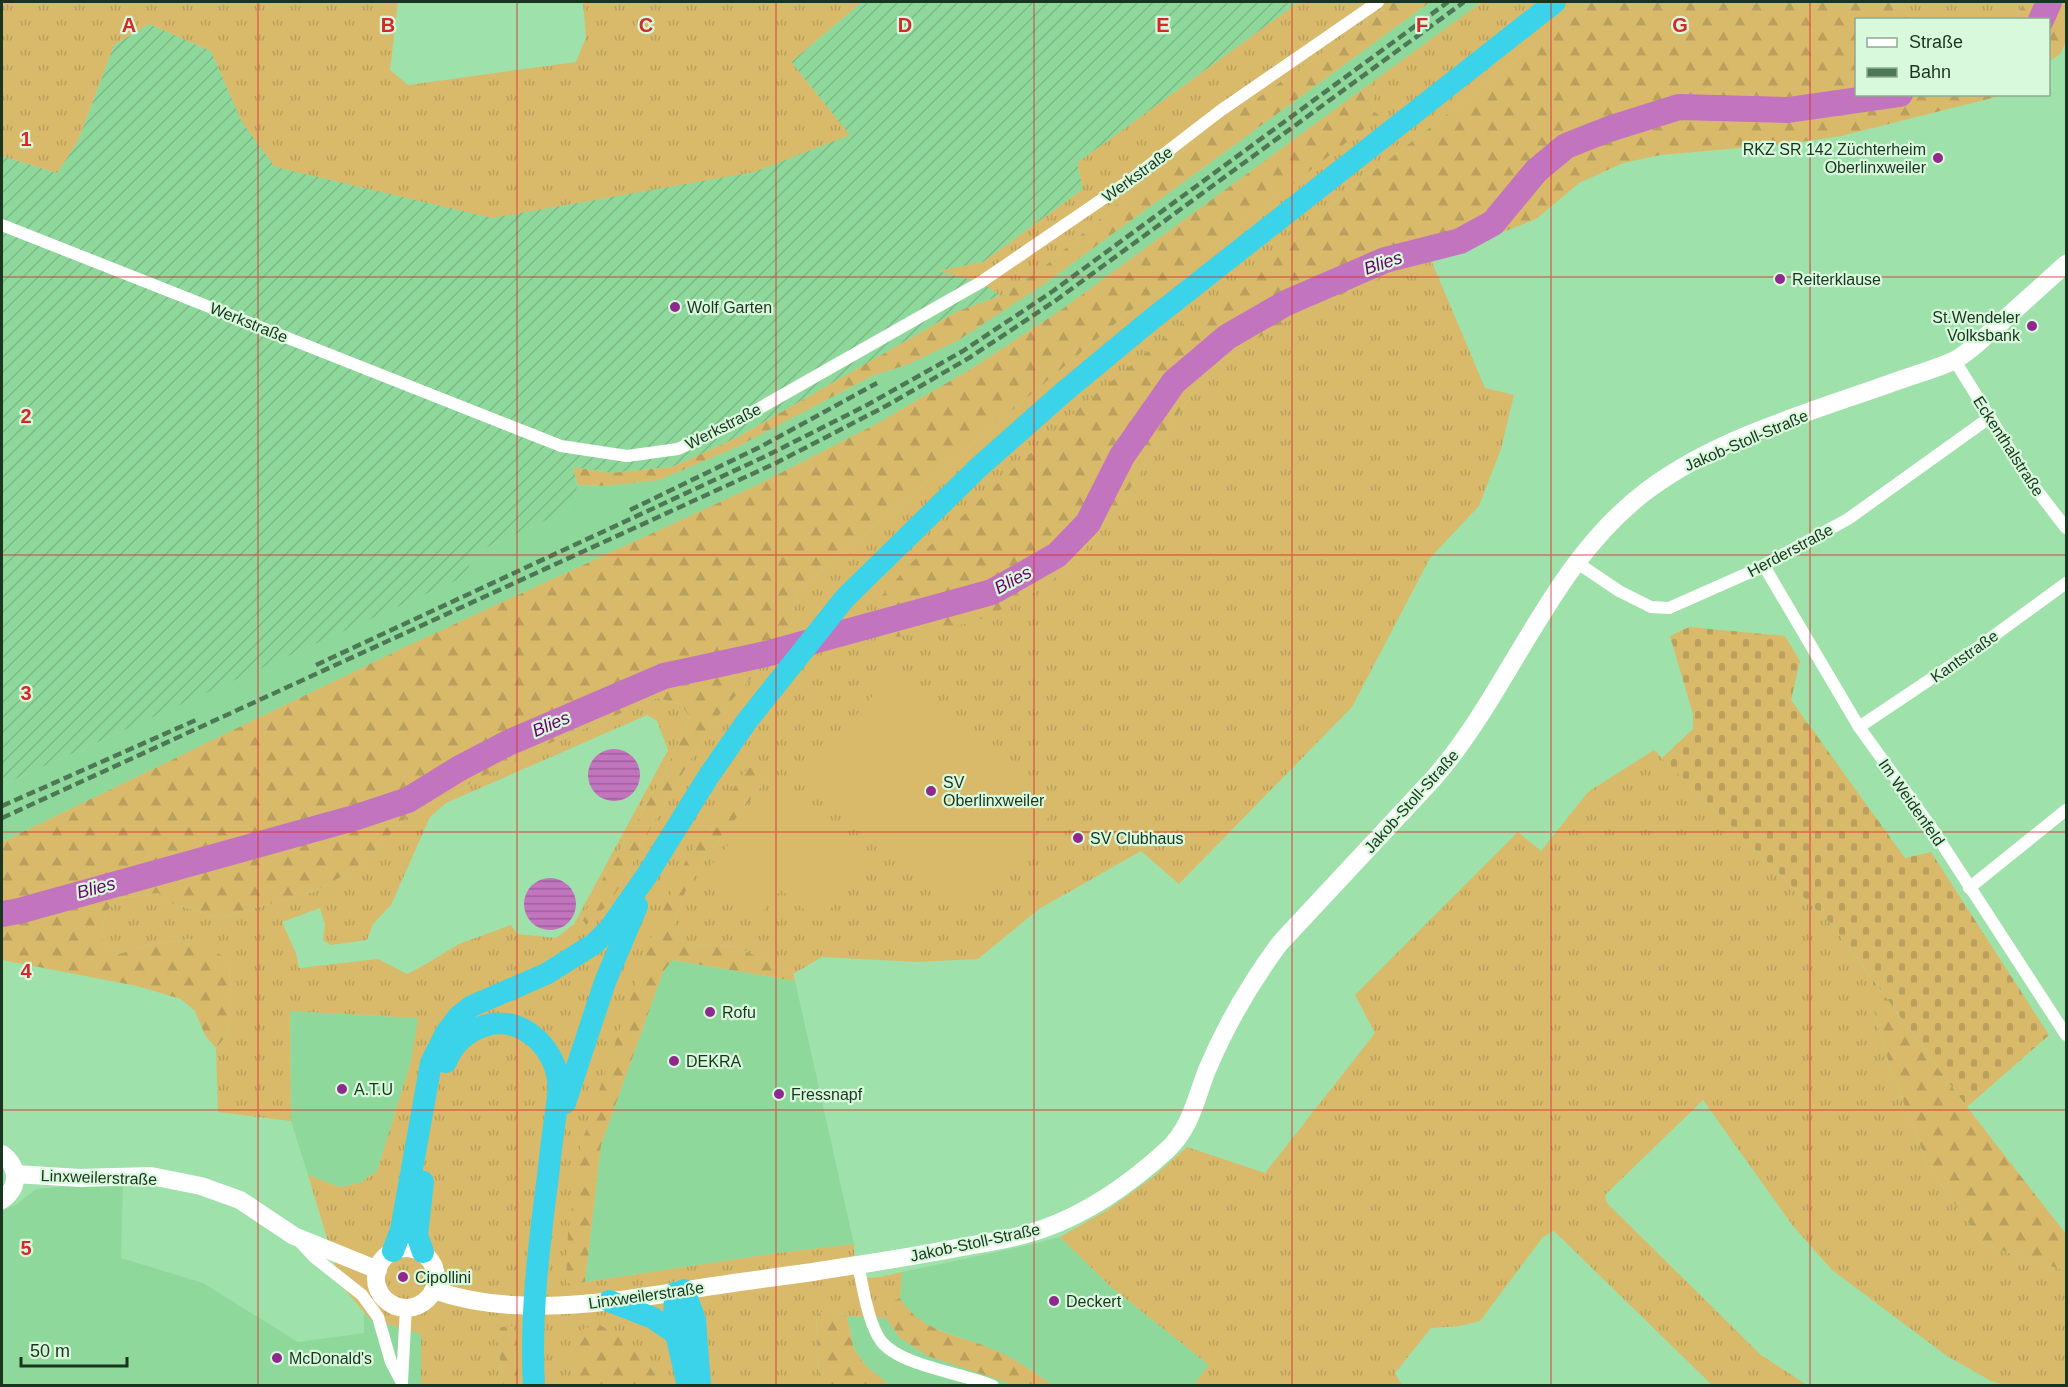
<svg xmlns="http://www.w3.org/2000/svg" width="2068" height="1387" viewBox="0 0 2068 1387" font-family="Helvetica,sans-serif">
<defs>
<pattern id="industrial-furrows" width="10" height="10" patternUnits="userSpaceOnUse" patternTransform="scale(1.5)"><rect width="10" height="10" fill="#8fd89c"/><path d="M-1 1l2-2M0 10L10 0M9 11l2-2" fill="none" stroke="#7bba86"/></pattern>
<pattern id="grass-tufts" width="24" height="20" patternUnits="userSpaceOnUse" patternTransform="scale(1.5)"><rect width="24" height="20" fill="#d9ba6b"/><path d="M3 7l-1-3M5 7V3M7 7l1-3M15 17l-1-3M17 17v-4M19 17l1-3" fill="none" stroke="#baa05c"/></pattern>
<pattern id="forest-firs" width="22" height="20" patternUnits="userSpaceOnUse" patternTransform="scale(1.5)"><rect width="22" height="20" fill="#d9ba6b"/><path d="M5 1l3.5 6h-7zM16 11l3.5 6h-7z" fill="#baa05c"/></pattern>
<pattern id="cemetery-stones" width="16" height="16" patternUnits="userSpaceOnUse" patternTransform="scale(1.5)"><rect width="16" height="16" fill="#d9ba6b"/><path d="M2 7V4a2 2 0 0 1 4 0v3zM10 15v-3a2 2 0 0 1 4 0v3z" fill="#baa05c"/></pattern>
<pattern id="water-rules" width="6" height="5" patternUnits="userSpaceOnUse" patternTransform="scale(1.5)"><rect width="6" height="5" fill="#c374bf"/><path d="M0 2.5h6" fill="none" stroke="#9e609b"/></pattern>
</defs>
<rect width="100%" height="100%" fill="#9fe1aa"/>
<g fill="#8fd89c">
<polygon points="1430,2 1482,2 1061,310 974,367 880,422 757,485 407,646 2,842 2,785 467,575 470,555 568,510 578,485 606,486 659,480 737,447 872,376 909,364 1044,284"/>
<polygon points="671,960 795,981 854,1244 777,1253 585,1282 601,1145 663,972"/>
<polygon points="290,1011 419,1018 411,1061 377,1171 360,1183 339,1187 308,1175 291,1121"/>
<polygon points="78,1185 123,1187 121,1258 203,1283 298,1342 364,1333 364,1312 370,1319 421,1333 421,1385 2,1385 2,1211 17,1204 36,1189"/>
<polygon points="1060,1237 1111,1287 1209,1365 1194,1385 1053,1385 1029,1369 997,1351 926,1325 909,1312 900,1298 902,1272 1034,1244"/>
<polygon points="847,1316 886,1318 900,1338 1014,1385 890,1385 866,1366 854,1349"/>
</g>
<polygon fill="url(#industrial-furrows)" points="862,2 1299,2 1077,163 1083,189 983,262 939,271 981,282 1000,296 958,311 738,437 672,467 610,473 573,467 578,485 568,510 470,555 468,575 2,785 2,156 57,173 78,141 114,45 149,24 211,51 242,122 849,135 791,62"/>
<g fill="url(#grass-tufts)" fill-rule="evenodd">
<polygon points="2,2 398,2 390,70 408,85 576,62 586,37 583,2 862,2 791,62 850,135 754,172 492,218 275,167 242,122 211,51 149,24 114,45 78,141 57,173 2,156"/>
<polygon points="1299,2 1394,2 1165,163 1038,272 1000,296 981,282 938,271 983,262 1083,189 1077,163"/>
<path d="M1482,2H1592L1317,215L1026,598L1073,565L1129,490L1184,405L1223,360L1293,316L1403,267L1431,260L1485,388L1514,395L1501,449L1479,506L1430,558L1352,707L1179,884L1141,851L1039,909L978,959L917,962L822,957L793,974L737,947L693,945L677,939L673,927L685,892L704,859L767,779L685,862L581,1145L574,1285L585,1282L777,1253L854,1244L855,1279L880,1277L902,1272L900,1298L891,1302L886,1318L847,1316L828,1308L816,1316L819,1373L816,1385H661L645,1358L576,1345V1385H518L517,1341L513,1326L497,1336L503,1385H421V1334L370,1319L341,1285L308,1175L339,1187L360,1183L377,1171L411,1061L418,1018L290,1011L291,1121L218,1112L216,1048L228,1034L231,997L229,964L190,939L150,945L119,954L101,939L105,913L119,898L158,893L168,902L219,918L313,892L359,867L406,818L527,753L657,698L681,704L690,717L661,780L598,887L582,919L585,925L619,888L654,822L712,723L790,633L796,592L1129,312L1379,116L1373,111L1375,80ZM647,715L657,721L668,750L574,924L556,938L517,934L511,925L459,944L426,964L407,974L378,959L299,968L296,953L282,922L320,908L325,925L323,940L331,945L367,940L373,924L391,905L430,817L446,803Z"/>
<polygon points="1901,2 2023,2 2019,15 2014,20 1913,19"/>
<polygon points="1654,750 1834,927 1873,980 1873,1007 1891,1070 1930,1170 1985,1245 2066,1271 2066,1385 2009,1386 1991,1381 1947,1356 1832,1270 1793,1226 1703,1100 1605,1195 1607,1203 1761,1355 1807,1385 1712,1385 1554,1231 1543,1237 1480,1321 1460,1326 1431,1328 1395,1373 1402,1385 1194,1385 1209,1365 1111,1287 1060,1237 1109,1209 1153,1177 1187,1147 1265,1173 1375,1033 1355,995 1518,832 1541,851 1588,792"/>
</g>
<g fill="url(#forest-firs)">
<polygon points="1394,2 1430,2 1044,284 957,341 909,364 872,376 737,447 659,480 606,486 578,485 573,467 610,473 672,467 738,437 958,311 1000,296 1038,272 1165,163"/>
<polygon points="1592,2 1901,2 1913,19 1856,20 1856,94 2004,95 1841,136 1787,144 1660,155 1623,163 1579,183 1536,219 1431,260 1403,267 1294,316 1223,360 1184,405 1129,490 1073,565 1026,598 974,622 891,638 879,599 910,564 1086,402 1317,215"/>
<polygon points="2023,2 2066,2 2066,41 2061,53 2049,62 2048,20 2014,19 2019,15"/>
<polygon points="1375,80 1373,111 1380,116 1129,312 796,592 790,633 712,723 654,822 619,888 604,908 586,925 582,919 598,887 661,780 690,717 681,704 657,698 527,753 406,818 359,867 313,892 219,918 168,902 158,893 119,898 105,913 101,939 119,954 150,945 190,939 223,956 229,964 231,997 228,1034 216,1048 205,1035 195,1011 181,999 137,986 2,960 2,842 407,646 757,485 880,422 974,367 1061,310"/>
<polygon points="759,762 768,768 767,779 704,859 685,892 673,927 677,939 693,945 737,947 793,974 795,981 672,960 663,972 601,1145 585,1282 574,1285 566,1282 568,1233 581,1145 649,942 685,862 745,771"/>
<polygon points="1873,980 1967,1107 2066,1234 2066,1271 1985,1245 1930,1170 1891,1070 1873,1007"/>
<path d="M900,1298C923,1335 961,1334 997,1351C1017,1360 1035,1373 1053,1385H1014L928,1356L900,1338L886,1318L891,1302Z"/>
<polygon points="828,1308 847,1316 854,1349 866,1366 890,1385 911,1385 816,1385 819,1373 816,1316"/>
<polygon points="598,1324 621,1337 645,1358 661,1385 576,1385 576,1345 583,1329"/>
<polygon points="513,1326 517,1341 518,1385 503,1385 497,1336 501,1327"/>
</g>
<polygon fill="url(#cemetery-stones)" points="1689,627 1785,636 1800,661 1791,700 1905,858 1931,852 2049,1035 1967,1107 1834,927 1662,758 1693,729 1693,714 1670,636"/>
<g fill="#d9ba6b">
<polygon points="897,667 1059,805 966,915 804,777"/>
<polygon points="781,783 871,861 819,922 781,890 753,922 701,877"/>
</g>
<g fill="url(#water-rules)">
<circle cx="614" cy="775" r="26"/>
<circle cx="550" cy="904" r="26"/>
</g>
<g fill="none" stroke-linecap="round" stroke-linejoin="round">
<g stroke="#c374bf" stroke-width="26">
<polyline points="2041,20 2049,2"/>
<polyline points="2,914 19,911 354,818 408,800 460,768 508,743 664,676 766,654 992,592 1057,555 1088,523 1122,456 1174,382 1227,337 1286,303 1385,260 1460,241 1493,223 1536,171 1566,146 1609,129 1679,107 1788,110 1900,94"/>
</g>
<g stroke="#fff" stroke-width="12">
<polyline points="2,225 561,446 627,456 678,449 730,425 981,282 1129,181 1220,111 1378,2"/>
<polyline points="1955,361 2029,480 2066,528"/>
<polyline points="1576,562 1619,591 1651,607 1669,608 1755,570 1848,519 1989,418"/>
<polyline points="1764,566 1859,727 1931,827 2066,1035"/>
<polyline points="1859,727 1977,648 2066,583"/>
<polyline points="1969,888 2066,810"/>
<polyline points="299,1241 314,1257 362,1295 378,1317 391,1362 402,1383"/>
<path d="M858,1265C863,1287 868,1323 881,1341C900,1366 963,1373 993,1386"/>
<polyline points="402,1381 406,1307"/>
</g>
<g stroke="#fff" stroke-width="18">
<path d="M2,1154C19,1167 20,1187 2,1200"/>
<polyline points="15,1174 80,1178 151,1176 201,1186 240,1200 294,1236 378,1270"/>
<circle cx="406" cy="1278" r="30"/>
<path d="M434,1290C512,1318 607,1303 688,1290C729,1283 771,1278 813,1272C862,1264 912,1257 962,1247C990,1242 1018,1238 1045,1228C1090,1212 1132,1182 1167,1150C1191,1128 1196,1098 1207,1070C1226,1025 1251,982 1280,943L1433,779C1512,689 1549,563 1649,489C1721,436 1814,411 1897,381C1916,374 1936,369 1953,361C1968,354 1983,338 1996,327C2019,306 2043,285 2066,264"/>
</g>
<g stroke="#3ad3e9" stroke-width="22">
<path d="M446,1062C453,1044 466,1032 484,1026C520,1014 554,1046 558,1080C560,1091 557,1102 556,1112C553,1133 550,1155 548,1176C539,1245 530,1316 534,1386"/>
<polyline points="565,1103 605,982 637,906"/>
<polyline points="393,1251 401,1230 431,1063 446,1033 459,1016 472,1006 546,974 594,944 610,928 647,875 710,774 747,721 845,598 979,467 1065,391 1147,323 1555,2"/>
<polyline points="423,1252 417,1235 423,1182"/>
<polyline points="684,1290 695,1320 700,1386"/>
<polyline points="675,1293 674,1325 688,1386"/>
<polyline points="609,1301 653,1318 676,1334"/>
</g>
<g stroke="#4d7755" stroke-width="4.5" stroke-dasharray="9 4.5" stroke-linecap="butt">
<polyline points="630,510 762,446 877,383"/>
<polyline points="316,665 766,456 867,405 963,351 1053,291 1448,2"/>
<polyline points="2,806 196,720"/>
<polyline points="2,818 776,463 886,406 969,358 1055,301 1464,2"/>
</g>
</g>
<path fill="none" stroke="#d62828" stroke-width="1.5" stroke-opacity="0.55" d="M258,2V1386M517,2V1386M776,2V1386M1034,2V1386M1292,2V1386M1551,2V1386M1810,2V1386M2,277H2066M2,555H2066M2,832H2066M2,1110H2066"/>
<g fill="#90298e" stroke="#d9f9dd" stroke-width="2">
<circle cx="1938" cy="158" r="6"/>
<circle cx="1780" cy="279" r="6"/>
<circle cx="675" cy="307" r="6"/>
<circle cx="2032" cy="326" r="6"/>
<circle cx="931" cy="791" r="6"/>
<circle cx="1078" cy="838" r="6"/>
<circle cx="710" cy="1012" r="6"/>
<circle cx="674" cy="1061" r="6"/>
<circle cx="342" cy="1089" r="6"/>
<circle cx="779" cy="1094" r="6"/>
<circle cx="403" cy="1277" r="6"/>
<circle cx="1054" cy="1301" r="6"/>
<circle cx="277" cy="1358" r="6"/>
</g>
<g text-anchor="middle" stroke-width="4.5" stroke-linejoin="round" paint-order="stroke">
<g font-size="16" fill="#1a351f" stroke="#d9f9dd" text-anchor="start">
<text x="1926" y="155" text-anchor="end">RKZ SR 142 Züchterheim<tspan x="1926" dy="18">Oberlinxweiler</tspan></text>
<text x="1792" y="285">Reiterklause</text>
<text x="687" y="313">Wolf Garten</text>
<text x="2020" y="323" text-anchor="end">St.Wendeler<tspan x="2020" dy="18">Volksbank</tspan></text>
<text x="943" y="788">SV<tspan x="943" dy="18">Oberlinxweiler</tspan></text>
<text x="1090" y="844">SV Clubhaus</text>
<text x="722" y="1018">Rofu</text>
<text x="686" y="1067">DEKRA</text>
<text x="354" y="1095">A.T.U</text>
<text x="791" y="1100">Fressnapf</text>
<text x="415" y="1283">Cipollini</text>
<text x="1066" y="1307">Deckert</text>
<text x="289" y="1364">McDonald's</text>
</g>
<g font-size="16" fill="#1a351f" stroke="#d9f9dd">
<text transform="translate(1137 174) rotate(-36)" y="6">Werkstraße</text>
<text transform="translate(249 322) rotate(22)" y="6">Werkstraße</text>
<text transform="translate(723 426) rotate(-27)" y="6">Werkstraße</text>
<text transform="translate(1746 440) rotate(-23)" y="6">Jakob-Stoll-Straße</text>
<text transform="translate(2009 446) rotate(57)" y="6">Eckenthalstraße</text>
<text transform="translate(1790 550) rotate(-28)" y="6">Herderstraße</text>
<text transform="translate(1964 656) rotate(-35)" y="6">Kantstraße</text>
<text transform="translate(1411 801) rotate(-48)" y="6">Jakob-Stoll-Straße</text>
<text transform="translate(1912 802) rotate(55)" y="6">Im Weidenfeld</text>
<text transform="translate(99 1177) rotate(2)" y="6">Linxweilerstraße</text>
<text transform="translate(975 1242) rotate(-12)" y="6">Jakob-Stoll-Straße</text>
<text transform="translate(646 1295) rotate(-8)" y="6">Linxweilerstraße</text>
</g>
<g font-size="18" font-style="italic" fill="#6b016a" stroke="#d9f9dd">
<text transform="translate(1383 263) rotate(-19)" y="6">Blies</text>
<text transform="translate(1013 580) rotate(-28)" y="6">Blies</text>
<text transform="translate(551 724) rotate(-23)" y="6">Blies</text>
<text transform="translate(96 888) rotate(-15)" y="6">Blies</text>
</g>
</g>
<g font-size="20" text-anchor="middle" font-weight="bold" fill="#d62828" stroke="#d9f9dd" stroke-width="4.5" stroke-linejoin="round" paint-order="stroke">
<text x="129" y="32">A</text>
<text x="388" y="32">B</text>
<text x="646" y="32">C</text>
<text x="905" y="32">D</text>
<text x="1163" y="32">E</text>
<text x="1422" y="32">F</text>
<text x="1680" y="32">G</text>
<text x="26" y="146">1</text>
<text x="26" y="423">2</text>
<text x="26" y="700">3</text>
<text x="26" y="978">4</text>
<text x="26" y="1255">5</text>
</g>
<rect width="2068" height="1387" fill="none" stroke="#1a351f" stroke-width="6"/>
<rect x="1855" y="18" width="195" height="78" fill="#d9f9dd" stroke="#8dab91" stroke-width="1.5"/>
<rect x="1867" y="38" width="30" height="9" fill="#ffffff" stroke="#8dab91" stroke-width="1.5"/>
<text x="1909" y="48" font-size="18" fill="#1a351f">Straße</text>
<rect x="1867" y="68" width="30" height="9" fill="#4d7755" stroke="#8dab91" stroke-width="1.5"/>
<text x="1909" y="78" font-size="18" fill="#1a351f">Bahn</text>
<path d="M21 1357v9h106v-9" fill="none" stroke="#1a351f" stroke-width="3"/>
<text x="30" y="1357" font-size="18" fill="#1a351f" stroke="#d9f9dd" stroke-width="4.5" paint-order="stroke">50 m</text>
</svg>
